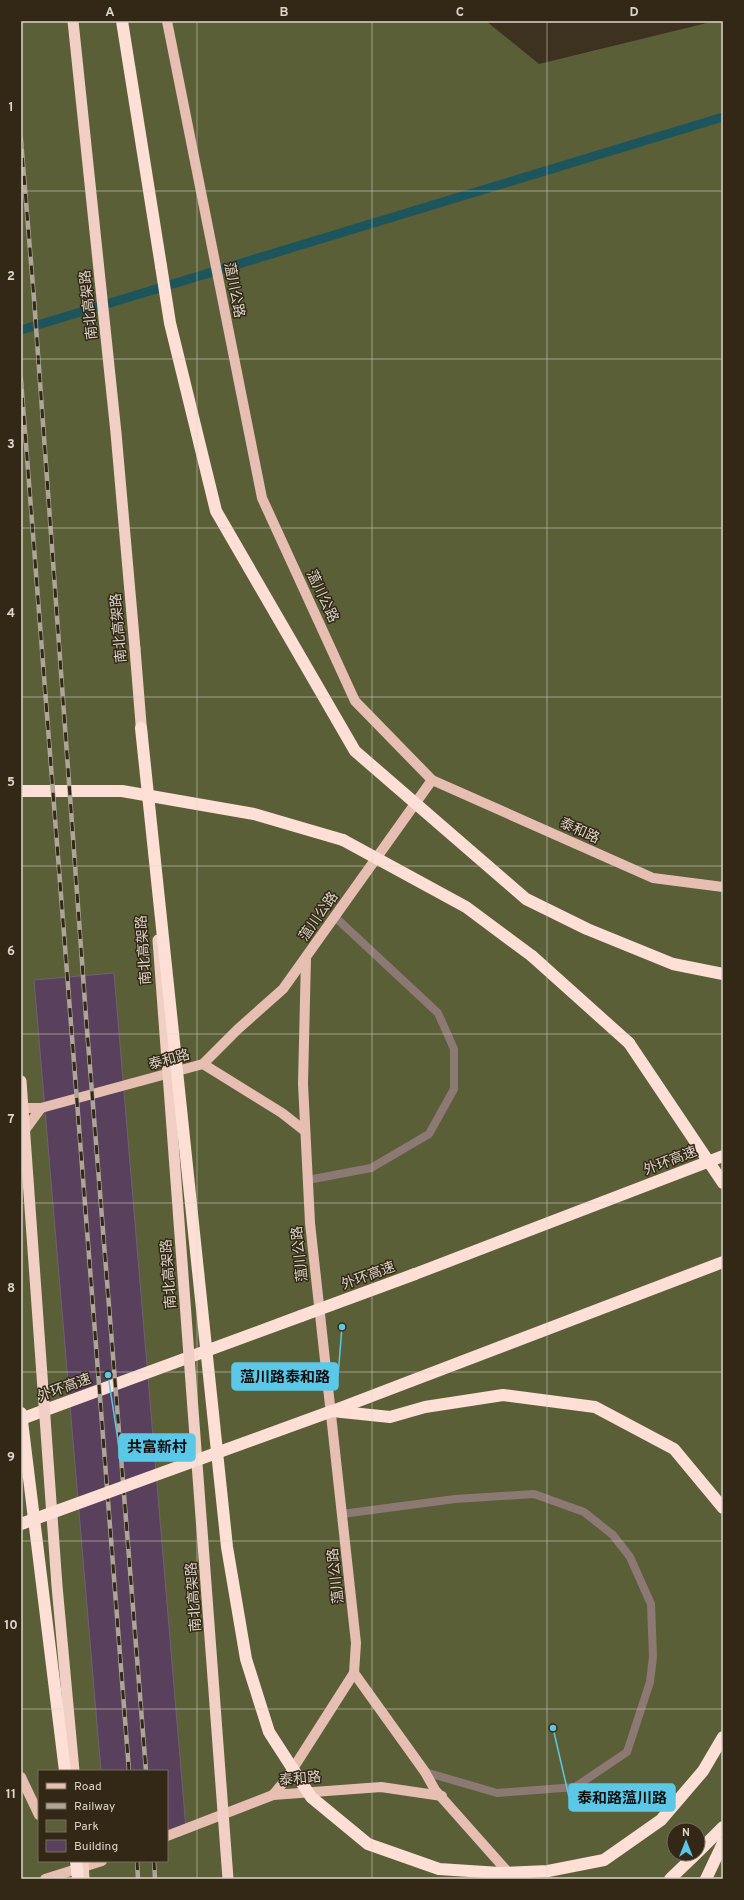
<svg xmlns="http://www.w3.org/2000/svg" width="744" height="1900" viewBox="0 0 744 1900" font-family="Overpass,'Noto Sans SC',sans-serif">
<rect width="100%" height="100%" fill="#3d321f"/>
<path fill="#5b5f38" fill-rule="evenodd" d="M21,21H486L539,64L715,21H723V1879H21ZM39,1771H167V1861H39ZM674,1830H698V1854H674Z"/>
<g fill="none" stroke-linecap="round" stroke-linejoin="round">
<polyline stroke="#1d555d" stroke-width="9" points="21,330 723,117"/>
</g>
<polygon fill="#59405d" stroke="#6f6072" points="114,973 186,1829 167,1830 167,1771 101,1771 34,980"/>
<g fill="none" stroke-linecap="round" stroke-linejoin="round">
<g stroke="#8d7973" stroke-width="8">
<polyline points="308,1180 371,1168 429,1134 454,1089 454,1049 438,1013 335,917"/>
<polyline points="342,1514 455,1499 534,1494 584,1512 613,1535 630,1557 651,1604 653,1657 650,1682 627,1752 575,1787 497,1793 425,1772"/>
</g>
<g stroke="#e7bfb2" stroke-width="10">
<polyline points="167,21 262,498 355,701 432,780 653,878 723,887"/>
<polyline points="306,958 303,1084 310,1223 356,1643 354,1673 425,1772 435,1790 514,1879"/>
<polyline points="203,1064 282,1113 305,1131"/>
<polyline points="21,1108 41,1108 203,1064 238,1029 283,989 432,780"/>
<polyline points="22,1134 41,1108"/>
<polyline points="21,1777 39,1815"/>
<polyline points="273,1795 287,1778 354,1673"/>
<polyline points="167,1836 273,1795 381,1787 442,1796"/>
<polyline points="45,1879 102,1861"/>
</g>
<polyline stroke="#f2cfc4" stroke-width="11" points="73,21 116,433 135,649"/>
<g stroke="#fddfd6" stroke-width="12">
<polyline points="122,21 161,266"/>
<polyline points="21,791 122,791 254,814 343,840"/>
<polyline points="532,956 629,1043"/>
<polyline points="415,1274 723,1156"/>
<polyline points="335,1410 723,1262"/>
<polyline points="332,1411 390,1417 425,1407 503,1395 595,1407 674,1449 723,1508"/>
<polyline points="21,1419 301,1316"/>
<polyline points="698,1852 723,1827"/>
<polyline points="670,1879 696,1854"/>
<polyline points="706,1879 723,1843"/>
</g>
<g stroke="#ada598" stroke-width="4.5">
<g id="rail">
<polyline points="21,140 34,299 86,1017 146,1771"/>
<polyline points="21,380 129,1771"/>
<polyline points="137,1861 138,1879"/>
<polyline points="154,1861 155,1879"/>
</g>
</g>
<use href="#rail" stroke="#332815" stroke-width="3" stroke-dasharray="9" stroke-linecap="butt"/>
<g stroke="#f2cfc4" stroke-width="11">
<polyline points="135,649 142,736"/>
<polyline points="158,940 228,1879"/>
<polyline points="21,1081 57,1586 74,1771"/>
<polyline points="83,1861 84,1879"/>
</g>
<g stroke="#fddfd6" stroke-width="12">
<polyline points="161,266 170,323 216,511 355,751 526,899 587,929 673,964 723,974"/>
<polyline points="141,728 227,1547 246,1659 269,1732 311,1797 368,1844 439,1869 500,1873 548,1871 604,1860 661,1820 703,1771 723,1737"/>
<polyline points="343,840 466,907 532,956"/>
<polyline points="629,1043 723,1183"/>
<polyline points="301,1316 415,1274"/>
<polyline points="21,1413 65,1771"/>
<polyline points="21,1524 332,1411"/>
<polyline points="76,1861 78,1879"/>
</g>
</g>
<path fill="none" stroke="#dcd5ca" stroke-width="1" stroke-opacity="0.55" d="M197,21V1879M372,21V1879M547,21V1879M21,191H723M21,359H723M21,528H723M21,697H723M21,866H723M21,1034H723M21,1203H723M21,1372H723M21,1541H723M21,1709H723"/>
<g text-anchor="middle" stroke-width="3" stroke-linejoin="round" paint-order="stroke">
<g font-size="14" fill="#dcd5ca" stroke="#332815">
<text transform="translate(235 290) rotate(79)" y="5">蕰川公路</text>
<text transform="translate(88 305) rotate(-96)" y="5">南北高架路</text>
<text transform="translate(323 596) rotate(65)" y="5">蕰川公路</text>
<text transform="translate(118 628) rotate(-95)" y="5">南北高架路</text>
<text transform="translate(580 830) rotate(24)" y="5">泰和路</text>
<text transform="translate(318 916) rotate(-55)" y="5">蕰川公路</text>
<text transform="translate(143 950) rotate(-94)" y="5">南北高架路</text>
<text transform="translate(169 1059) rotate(-15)" y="5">泰和路</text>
<text transform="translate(670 1160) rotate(-21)" y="5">外环高速</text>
<text transform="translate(299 1254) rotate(-96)" y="5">蕰川公路</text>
<text transform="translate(168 1274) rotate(-94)" y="5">南北高架路</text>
<text transform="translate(368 1275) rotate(-20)" y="5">外环高速</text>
<text transform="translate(64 1387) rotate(-20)" y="5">外环高速</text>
<text transform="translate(335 1576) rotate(-96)" y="5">蕰川公路</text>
<text transform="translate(193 1597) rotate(-94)" y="5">南北高架路</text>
<text transform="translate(300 1778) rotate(-5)" y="5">泰和路</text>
</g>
</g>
<path fill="none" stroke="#5bc8e7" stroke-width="1.5" d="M342 1327L338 1376M108 1375L119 1447M553 1728L569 1797"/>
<g fill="#5bc8e7" stroke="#332815" stroke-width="1.5">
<circle cx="342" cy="1327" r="4"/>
<circle cx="108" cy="1375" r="4"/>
<circle cx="553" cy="1728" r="4"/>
</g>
<g fill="#5bc8e7" stroke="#5bc8e7" stroke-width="1.5">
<rect x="232" y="1363" width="106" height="27" rx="4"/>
<rect x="119" y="1434" width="76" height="27" rx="4"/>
<rect x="569" y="1784" width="106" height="27" rx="4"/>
</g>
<g font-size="15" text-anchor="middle" font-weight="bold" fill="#111">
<text x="285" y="1382">蕰川路泰和路</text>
<text x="157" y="1452">共富新村</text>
<text x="622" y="1803">泰和路蕰川路</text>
</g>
<rect width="744" height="1900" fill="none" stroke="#332815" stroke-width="44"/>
<rect x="38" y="1770" width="130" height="92" fill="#332815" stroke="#776d5d"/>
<rect x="46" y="1783" width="20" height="6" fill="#e7bfb2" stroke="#776d5d"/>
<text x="74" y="1790" font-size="12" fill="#dcd5ca">Road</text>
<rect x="46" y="1803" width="20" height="6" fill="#ada598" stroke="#776d5d"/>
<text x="74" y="1810" font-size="12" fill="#dcd5ca">Railway</text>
<rect x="46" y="1820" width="20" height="12" fill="#5b5f38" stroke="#776d5d"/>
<text x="74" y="1830" font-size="12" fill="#dcd5ca">Park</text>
<rect x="46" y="1840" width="20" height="12" fill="#59405d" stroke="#776d5d"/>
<text x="74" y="1850" font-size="12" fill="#dcd5ca">Building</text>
<g transform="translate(686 1842)"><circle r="19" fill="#332815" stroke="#776d5d"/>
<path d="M0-3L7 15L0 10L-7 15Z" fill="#5bc8e7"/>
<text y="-6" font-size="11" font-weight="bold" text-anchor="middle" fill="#dcd5ca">N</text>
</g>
<rect x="22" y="22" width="700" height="1856" fill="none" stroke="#dcd5ca" stroke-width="1.5"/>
<g font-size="13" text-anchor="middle" font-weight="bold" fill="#dcd5ca">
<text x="110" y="16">A</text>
<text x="284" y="16">B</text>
<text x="460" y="16">C</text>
<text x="634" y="16">D</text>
<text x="11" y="111">1</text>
<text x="11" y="280">2</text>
<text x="11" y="448">3</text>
<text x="11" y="617">4</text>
<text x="11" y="786">5</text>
<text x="11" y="955">6</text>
<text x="11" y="1123">7</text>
<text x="11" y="1292">8</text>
<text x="11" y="1461">9</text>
<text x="11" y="1629">10</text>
<text x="11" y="1798">11</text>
</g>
</svg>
